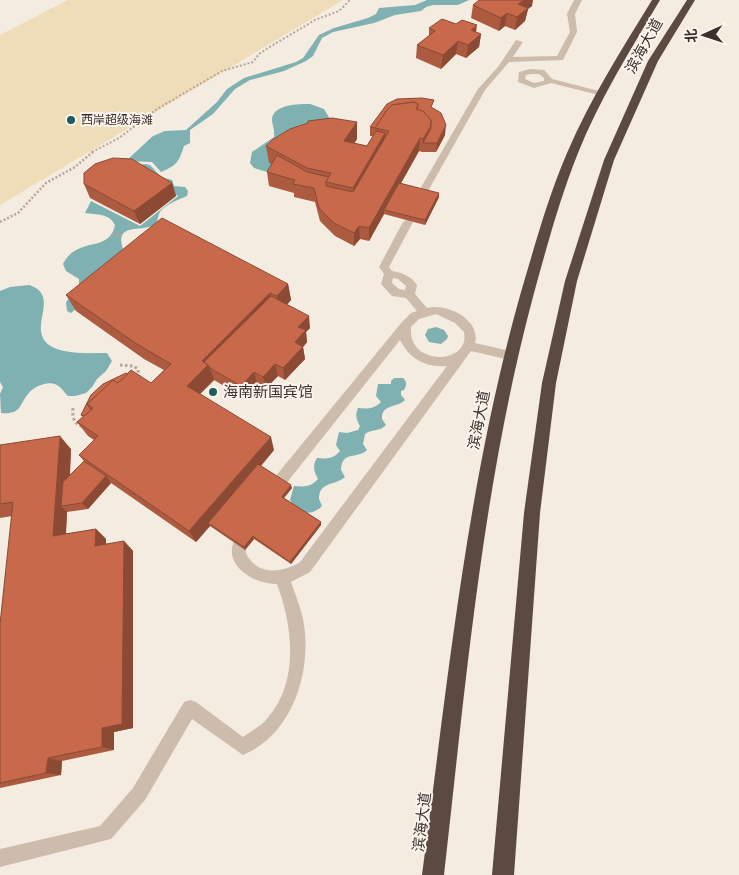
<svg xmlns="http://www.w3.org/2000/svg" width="739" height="875" viewBox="0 0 739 875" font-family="Manrope,'Noto Sans SC',sans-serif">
<rect width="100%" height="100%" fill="#f4ebe1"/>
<polygon fill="#efdcb8" points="68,0 343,0 0,205 0,35"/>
<g fill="#7fb0b2">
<path d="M427,0H469L458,5H433L426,7L421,11L395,15L374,23L333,32L322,38L313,56L306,61L284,71L250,80L235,89L213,114L190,130V143L184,146C179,161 178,165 161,172L152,162L126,161L153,136L165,131L186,130L217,102L227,89L244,78L296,62L303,58L319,35L334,28L368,18L376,14L379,8L415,5Z"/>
<path d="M310,104L324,109L330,119L274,174L254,168L250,163L252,152L274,137C275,131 273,127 272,121C271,104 300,104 310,104Z"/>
<path d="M145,164L150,165L161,177L172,180L174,186L185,187L188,191L187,196C178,200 166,204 160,212C158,215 158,220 156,223C147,234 113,220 123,249L142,252L71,313L67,311L66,302L79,287V279L66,271L63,264C78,235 109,254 115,225C109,213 97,215 85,213L91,201L140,226L178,196L135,170L139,165Z"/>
<path d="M29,285C67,297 14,339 64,351C78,354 93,353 107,353L112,361L106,371L97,379L92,387L86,393L75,396H68C64,392 61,387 57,385C48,380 33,387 28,394C19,405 21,415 1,413L0,394L3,387L0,382V291L10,287Z"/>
<polygon points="436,327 444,330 448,336 447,339 441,344 429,342 425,335 428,329"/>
<path d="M394,378H403C407,382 407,385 404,390L401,391V395L405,400C397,408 381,404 382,419L386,425C379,432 371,429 365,434L363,444L367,450C356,460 342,450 341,470L345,477C335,486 319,481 319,499L322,506C311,517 298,514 290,500L294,486C304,487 311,487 318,479C314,471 312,466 317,458C327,459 333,459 340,451L336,445L339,432L347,433L358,430L360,426C356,419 355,415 358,408C367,409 374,409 381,402L376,396L378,384H391V381Z"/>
</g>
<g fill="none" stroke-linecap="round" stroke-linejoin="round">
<polyline stroke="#b9a596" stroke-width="2" stroke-dasharray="2 2" stroke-linecap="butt" points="92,152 119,138 157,109 222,71 253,62 259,54 268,48 315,20 339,11 350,0"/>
<g stroke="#b9a596" stroke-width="2.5" stroke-dasharray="2 2" stroke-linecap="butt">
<polyline points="0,222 18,213 46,183 75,167 94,151"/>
<polyline points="112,234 122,236"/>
</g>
<g stroke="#b9a596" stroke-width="3" stroke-dasharray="2.5 2.5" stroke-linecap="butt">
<polyline points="120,365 133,366 138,369 139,380"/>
<path d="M73,408C72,418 74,425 85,427"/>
</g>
<g fill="#cdbbac" fill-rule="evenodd">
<polygon points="574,0 582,0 575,14 577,32 563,60 509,62 485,90 428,191 422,191 420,189 478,89 498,67 516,40 523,42 513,57 557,56 570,32 567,14"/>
<path d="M530,69L544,70L552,79L607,93L603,96L551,83L534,88L518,82L519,72ZM531,74H539L544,78V81L534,83L525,79L526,75Z"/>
<path d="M408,219L413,222L389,267L392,271C403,273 411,276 417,285L415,294L427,308C446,303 481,319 475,343L514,352L516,355L514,358L510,360L471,351L310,572L291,582C297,599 304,616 305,633C309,681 289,736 243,755L192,719L145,800L111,839L0,867V849L100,826L133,788L184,702L190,700L196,702L243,737C250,732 259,727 265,721C300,684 293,627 277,584C257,585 223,567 234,541L239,539L244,541C246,546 245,553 248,557C260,576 285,572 300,562L447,366C425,368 410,359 400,340L285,485L280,487L275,485L273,481L275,477L402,322L411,313L417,311L406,298L392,296L381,284L384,274L379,267L403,222ZM393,278L398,279L406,286L405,290L399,289L392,283ZM436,314L455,323L464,332C471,365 407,367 411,327L419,319Z"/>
</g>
<g fill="#5c4a42" fill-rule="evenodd">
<path d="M652,0H660C631,49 599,100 578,153C560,198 547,246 534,293C483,482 466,680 444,875H422C448,680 467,482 521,292C535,245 548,197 567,153C590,99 622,49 652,0Z"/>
<polygon points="687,0 695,0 658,61 614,160 577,281 556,383 540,513 514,875 492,875 524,513 542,383 565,281 604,160 648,61"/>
</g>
</g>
<g fill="#ac5a40">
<polygon points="473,5 532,6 528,9 525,21 515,30 505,26 499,31 471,18"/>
<polygon points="429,28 476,32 481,34 479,47 466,58 456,54 441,69 416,58 417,45 429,36"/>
<polygon points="433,108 445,135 436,152 422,152 419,151 401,183 439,197 425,225 384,214 369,241 360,239 354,246 335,236 320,221 315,202 294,197 294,193 269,186 267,172 272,164 269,163 266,146 357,122 357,139 354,143 367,146 373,136 370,136 370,127"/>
<polygon points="172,183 176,196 140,224 90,198 84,184"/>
<polygon points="288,284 291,300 287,305 310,328 306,332 307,342 303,347 305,359 285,380 278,376 266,388 257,383 244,398 214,380 200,394 274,450 261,466 292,488 284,498 321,522 321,525 291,564 254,539 245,550 210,526 196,542 111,483 88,509 67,512 66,534 96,529 106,539 106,544 124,541 133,551 133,728 114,732 114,750 62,761 61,775 0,788 0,624 12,516 0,518 0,445 71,449 70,475 84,461 79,455 94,440 88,436 77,422 83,417 81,415 91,395 151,383 164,370 144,359 76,311 66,295"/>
</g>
<g fill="#8c4a34">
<polygon points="524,0 533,0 532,6 528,9 525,21 515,30 517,17 518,4"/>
<polygon points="507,13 505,26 499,31 501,18"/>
<polygon points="477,25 475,39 481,34 479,47 466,58 471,30"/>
<polygon points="458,41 456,54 441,69 443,55"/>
<polygon points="431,120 430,133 423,143 423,139"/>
<polygon points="357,122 357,139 345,158 344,141"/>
<polygon points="446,125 445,135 436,152 437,143"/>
<polygon points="385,133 385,150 353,205 353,188"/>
<polygon points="420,138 419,151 386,210 384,210 384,214 369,241 369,228"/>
<polygon points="172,183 176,196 140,224 134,211"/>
<polygon points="439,193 439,197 425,225 425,220"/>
<polygon points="359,226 360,239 354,246 354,233"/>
<polygon points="288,284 291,300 279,312 277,296"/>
<polygon points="270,293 273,309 210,368 214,380 193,401 187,386 202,361"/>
<polygon points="309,316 310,328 306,332 307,342 303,347 305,359 285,380 283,368 295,342 298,327"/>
<polygon points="275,364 278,376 266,388 263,377"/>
<polygon points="254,372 257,383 244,398 241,386"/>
<polygon points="60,436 71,449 68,505 61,506 67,512 65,547 53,536"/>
<polygon points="271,437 274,450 211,525 208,523 210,526 196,542 189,531"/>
<polygon points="106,476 111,483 88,509 82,503"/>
<polygon points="291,485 292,488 282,500 282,497"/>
<polygon points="321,522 321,525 291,564 290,562"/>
<polygon points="96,529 106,539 106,556 95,546"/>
<polygon points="253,536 254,539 245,550 244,547"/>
<polygon points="124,541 133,551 133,728 114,732 114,750 102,747 102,728"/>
<polygon points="48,758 62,761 61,775 46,773"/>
</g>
<g fill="#c8694b" stroke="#8c4a34">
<polygon points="479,0 524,0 518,4 528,8 517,17 507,13 501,18 473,5"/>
<polygon points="442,19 456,24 462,20 477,25 471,30 481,34 468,45 458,41 443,55 417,45 435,31 429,28"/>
<polygon points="422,98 434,100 431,107 441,113 446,125 437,143 423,143 431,128 431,120 423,111 417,110 418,104 414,102 392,105 387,110 376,128 370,127 387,104 397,99"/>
<polygon points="414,102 418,104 416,109 423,111 431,120 430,128 423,139 420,138 369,228 359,226 354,233 334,223 319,208 314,188 293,184 295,180 267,172 277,155 307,172 329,177 326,182 326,186 353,192 389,131 375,128 387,110 392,105"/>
<polygon points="332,118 357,122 344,141 367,146 376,131 385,133 353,188 326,182 331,173 307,168 266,146 272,140 290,129 308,123 308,121"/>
<polygon points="113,158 132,159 172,183 134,211 84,184 84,173 95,164"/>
<polygon points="399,183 439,193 425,220 384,210"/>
<polygon points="162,218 288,284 277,296 270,293 202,361 208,365 187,386 271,437 189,531 79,455 98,436 77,422 93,408 87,404 113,380 118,383 131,370 151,383 171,364 137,344 66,295"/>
<polygon points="271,296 309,316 298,327 306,330 295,342 303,347 283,368 275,364 263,377 254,372 241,386 210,368 208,365 204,362"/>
<polygon points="126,373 128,374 118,383 113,380 87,404 91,410 84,416 81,415 91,395 103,384"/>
<polygon points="60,436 53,536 96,529 95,546 124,541 122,724 102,728 102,747 48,758 46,773 0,783 0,624 13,502 0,504 0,445"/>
<polygon points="84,461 106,476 82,503 61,506 63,482"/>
<polygon points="258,464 291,485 282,497 321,522 290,562 253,536 244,547 208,523"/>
</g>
<g fill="#1f5a5e" stroke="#fbf5ee" stroke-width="2">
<circle cx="71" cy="120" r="5"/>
<circle cx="213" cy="392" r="5"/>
</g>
<g text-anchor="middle" stroke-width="4" stroke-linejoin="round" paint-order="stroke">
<g font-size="12" fill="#3b302b" stroke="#fbf5ee" text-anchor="start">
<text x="81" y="124">西岸超级海滩</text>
</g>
<g font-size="15" fill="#3b302b" stroke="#fbf5ee">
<text transform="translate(644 46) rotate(-61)" y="5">滨海大道</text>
<text transform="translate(479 420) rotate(-79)" y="5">滨海大道</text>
<text transform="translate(422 822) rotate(-83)" y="5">滨海大道</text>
</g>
<g font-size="15" fill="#3b302b" stroke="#fbf5ee" text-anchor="start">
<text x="223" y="397">海南新国宾馆</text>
</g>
</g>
<g transform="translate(704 35) rotate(267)" stroke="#fbf5ee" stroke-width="4" paint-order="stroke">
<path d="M0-4L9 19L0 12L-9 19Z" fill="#3b302b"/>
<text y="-8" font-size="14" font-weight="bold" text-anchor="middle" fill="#3b302b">北</text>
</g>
</svg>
